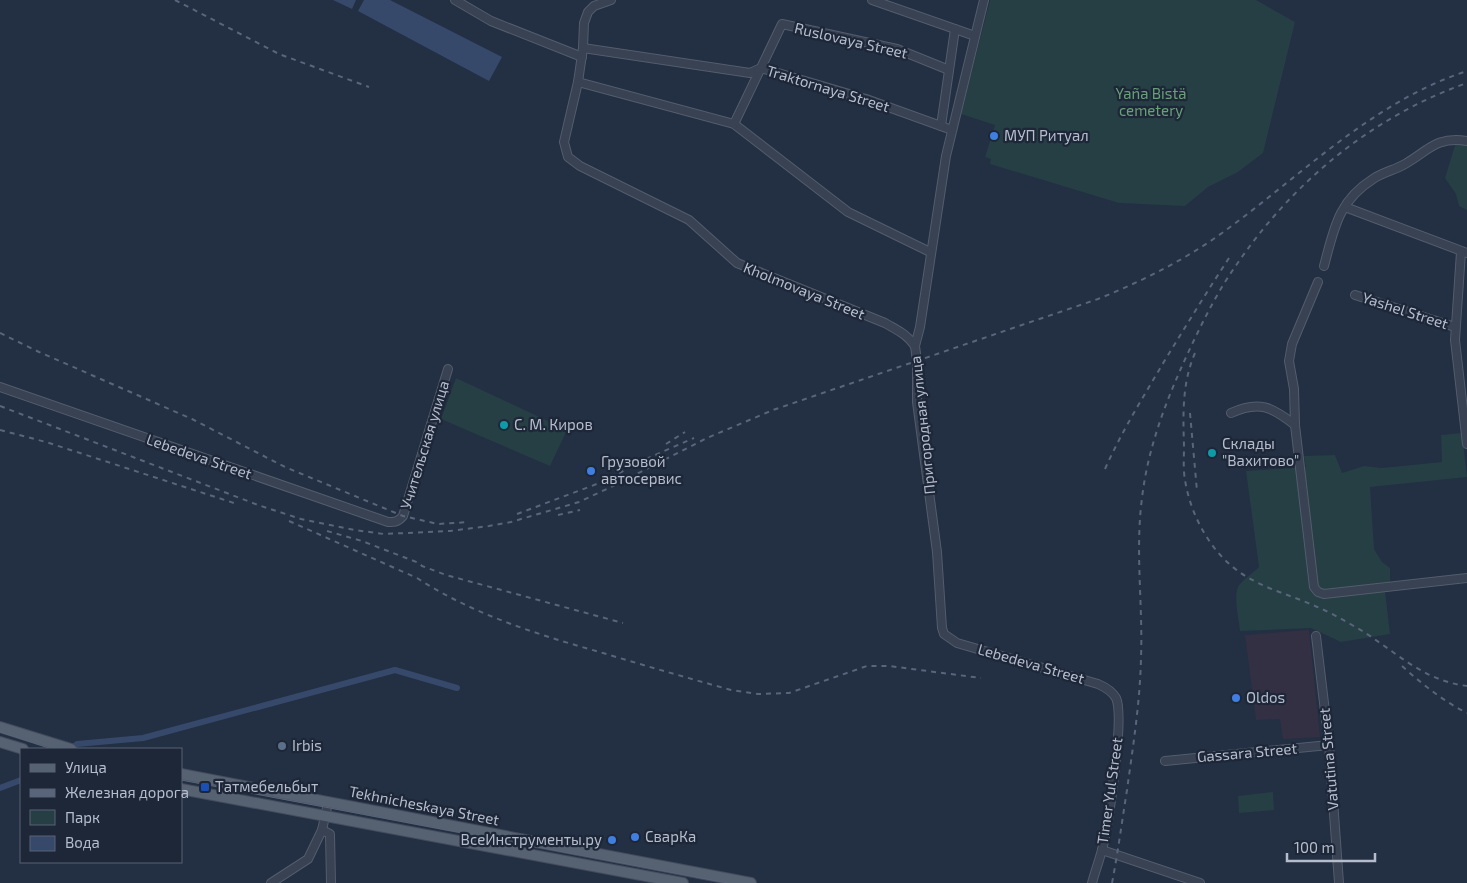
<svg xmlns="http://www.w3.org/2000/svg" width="1467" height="883" viewBox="0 0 1467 883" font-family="'Exo 2',sans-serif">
<rect width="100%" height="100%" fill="#232f43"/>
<polygon fill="#343043" points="1309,630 1320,737 1283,739 1280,719 1256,720 1245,635"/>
<g fill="#253f44">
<polygon points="990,0 1256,0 1295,22 1263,153 1238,172 1208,187 1185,206 1119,203 990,164 991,159 985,157 995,125 961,114"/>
<polygon points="1457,139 1467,142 1467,210 1459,206 1456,194 1445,178"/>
<polygon points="456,378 567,430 550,466 441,419"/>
<path d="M1462,433L1467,477L1370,487L1374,549L1382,562L1390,568V582L1320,590L1322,598L1385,591L1390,634L1341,642L1311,628L1240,631C1239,619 1232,593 1240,584C1245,578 1253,573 1259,567L1246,471L1306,467L1304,456L1335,455L1342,473L1364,466L1382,468L1442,462L1441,435Z"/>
<polygon points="1273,792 1274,810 1239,813 1238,796"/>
</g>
<g fill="#36496b">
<polygon points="333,0 356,0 352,9"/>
<polygon points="364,0 390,0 502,57 489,81 358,11"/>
</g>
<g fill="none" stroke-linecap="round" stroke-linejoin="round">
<g stroke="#36496b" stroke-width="6">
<polyline points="71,749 77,744 143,738 395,670 457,688"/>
<polyline points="0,788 21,780"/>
</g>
<g stroke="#535d6d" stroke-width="10">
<g id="minor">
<polyline points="455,0 491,21 582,57"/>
<path d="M611,0L594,6L588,12L584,23L583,48L578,82L564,142L568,157L580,166L689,220L737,263L885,323C897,330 907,334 915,346"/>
<polyline points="872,0 975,36"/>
<path d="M984,0L946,156L920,327L915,346L917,361V402L937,552L942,628L944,634L957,643L1098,684C1105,687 1112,691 1116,698C1125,717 1108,826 1102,850C1099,861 1095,872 1092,883"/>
<polyline points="583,48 750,73 761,68 866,99 952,130"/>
<polyline points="578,82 734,124 848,212 930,252"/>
<polyline points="734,124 782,24 897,49 949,70"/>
<polyline points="941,126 955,29"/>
<polyline points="1345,207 1467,253"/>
<polyline points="1461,252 1455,340 1467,444"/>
<path d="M1324,266C1334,229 1338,201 1373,179C1383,172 1395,170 1405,164C1428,151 1436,136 1467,141"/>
<polyline points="1318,282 1292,344 1289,361 1294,389 1295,425 1314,587 1318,592 1324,594 1467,578"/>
<polyline points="1355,295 1455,327"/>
<path d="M0,387L388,522C395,522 398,522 403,516L448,369"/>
<path d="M1231,413C1259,400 1272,407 1295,425"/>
<polyline points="1316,636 1329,745 1339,883"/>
<polyline points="1165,761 1329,745"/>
<polyline points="322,830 330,834 331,883"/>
<polyline points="1102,850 1200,883"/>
<polyline points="271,883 308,859 322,830 328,803"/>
</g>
</g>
<g stroke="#424b5c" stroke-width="12">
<g id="major">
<polyline points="0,727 71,749"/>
<polyline points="0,742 23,749"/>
<polyline points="181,774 751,883"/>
<polyline points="181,789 683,883"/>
</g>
</g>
<use href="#minor" stroke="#384252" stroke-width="8"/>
<use href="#major" stroke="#566172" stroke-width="10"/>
<g stroke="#59657a" stroke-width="1">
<polyline points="0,732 52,749"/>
<polyline points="181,780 728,883"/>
</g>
<g stroke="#59657a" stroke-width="2" stroke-dasharray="5 5" stroke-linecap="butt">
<polyline points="175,0 279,54 369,87"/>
<polyline points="0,333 39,352 192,419 285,467 403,516 438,524 469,522"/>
<path d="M1195,353C1182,383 1183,414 1184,446C1184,457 1183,469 1185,480C1191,518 1214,559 1249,578C1269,590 1293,596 1315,606C1327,611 1340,618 1352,625C1392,647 1419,680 1467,686"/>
<path d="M0,406L258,505L301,519L355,530L384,534L450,531L489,526L511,522L579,502L613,486L707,438L773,410L1098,299C1142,281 1183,261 1222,233C1301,176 1372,102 1467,71"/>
<polyline points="1190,413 1197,491"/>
<polyline points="0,430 46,442 234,503"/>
<polyline points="666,444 685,432"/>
<polyline points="637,463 694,438"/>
<path d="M1105,469C1121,433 1142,399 1162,365C1184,329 1206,293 1229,258"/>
<polyline points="517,514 610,479 643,459"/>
<polyline points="558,515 580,510"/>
<path d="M289,521L417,578C474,615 539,635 603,653C646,666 688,678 731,690L758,694L789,693L867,666H889L981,678"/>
<polyline points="327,531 362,541 419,563 422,566 446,575 623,623"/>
<path d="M1402,666C1422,684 1443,701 1467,713"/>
<path d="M1112,883C1118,852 1122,821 1127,790C1133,746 1140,703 1141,658C1143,605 1135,551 1142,498C1148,447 1166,401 1187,355C1202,323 1217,292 1237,264C1293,182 1373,116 1467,83"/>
</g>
</g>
<g fill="#3f7fe0" stroke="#1d2738" stroke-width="2">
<circle cx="994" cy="136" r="5"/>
<circle cx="591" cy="471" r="5"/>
<circle cx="1236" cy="698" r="5"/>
<circle cx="635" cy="837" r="5"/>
<circle cx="612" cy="840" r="5"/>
</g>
<g fill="#0f9aa8" stroke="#1d2738" stroke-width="2">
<circle cx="504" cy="425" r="5"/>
<circle cx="1212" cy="453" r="5"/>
</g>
<circle fill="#5c6f8a" stroke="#1d2738" stroke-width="2" cx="282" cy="746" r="5"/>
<rect fill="#1a4fb4" stroke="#1d2738" stroke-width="2" x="200" y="782" width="10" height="10" rx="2.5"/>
<g text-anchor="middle" stroke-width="4.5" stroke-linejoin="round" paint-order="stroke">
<g font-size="15" fill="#b5bdcd" stroke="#1d2738">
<text transform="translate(851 41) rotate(13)" y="5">Ruslovaya Street</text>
<text transform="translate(828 89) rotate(17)" y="5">Traktornaya Street</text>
<text transform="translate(804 291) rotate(22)" y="5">Kholmovaya Street</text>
<text transform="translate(1405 311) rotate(18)" y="5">Yashel Street</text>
<text transform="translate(923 425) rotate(-96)" y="5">Пригородная улица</text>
<text transform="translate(425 445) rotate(-73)" y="5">Учительская улица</text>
<text transform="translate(199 457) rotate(19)" y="5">Lebedeva Street</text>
<text transform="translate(1031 664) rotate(16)" y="5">Lebedeva Street</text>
<text transform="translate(1247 753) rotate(-5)" y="5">Gassara Street</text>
<text transform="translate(1329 759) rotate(-95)" y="5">Vatutina Street</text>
<text transform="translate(1110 791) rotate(-82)" y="5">Timer Yul Street</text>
<text transform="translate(424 806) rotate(11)" y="5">Tekhnicheskaya Street</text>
</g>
<g font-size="15" fill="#69a078" stroke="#1d2738">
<text x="1151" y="99">Yaña Bistä<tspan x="1151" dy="17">cemetery</tspan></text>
</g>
<g font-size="15" fill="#b5bdcd" stroke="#1d2738" text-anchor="start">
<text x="1004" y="141">МУП Ритуал</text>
<text x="514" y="430">С. М. Киров</text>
<text x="1222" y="449">Склады<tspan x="1222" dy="17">"Вахитово"</tspan></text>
<text x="601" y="467">Грузовой<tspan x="601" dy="17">автосервис</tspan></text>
<text x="1246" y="703">Oldos</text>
<text x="292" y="751">Irbis</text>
<text x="215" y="792">Татмебельбыт</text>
<text x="645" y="842">СварКа</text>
<text x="602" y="845" text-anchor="end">ВсеИнструменты.ру</text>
</g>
</g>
<rect x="20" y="748" width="162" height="115" fill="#1d2738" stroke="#5a6374"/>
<rect x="30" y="764" width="25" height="8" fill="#566172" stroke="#5a6374"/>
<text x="65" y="773" font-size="15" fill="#b5bdcd">Улица</text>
<rect x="30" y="789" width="25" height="8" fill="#59657a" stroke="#5a6374"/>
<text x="65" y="798" font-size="15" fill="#b5bdcd">Железная дорога</text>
<rect x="30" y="810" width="25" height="15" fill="#253f44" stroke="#5a6374"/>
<text x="65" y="823" font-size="15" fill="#b5bdcd">Парк</text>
<rect x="30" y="836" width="25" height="15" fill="#36496b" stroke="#5a6374"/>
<text x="65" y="848" font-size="15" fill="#b5bdcd">Вода</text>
<path d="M1287 853v8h88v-8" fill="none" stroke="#b5bdcd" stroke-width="2.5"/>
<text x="1294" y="853" font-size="15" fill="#b5bdcd" stroke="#1d2738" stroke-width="4" paint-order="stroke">100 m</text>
</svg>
